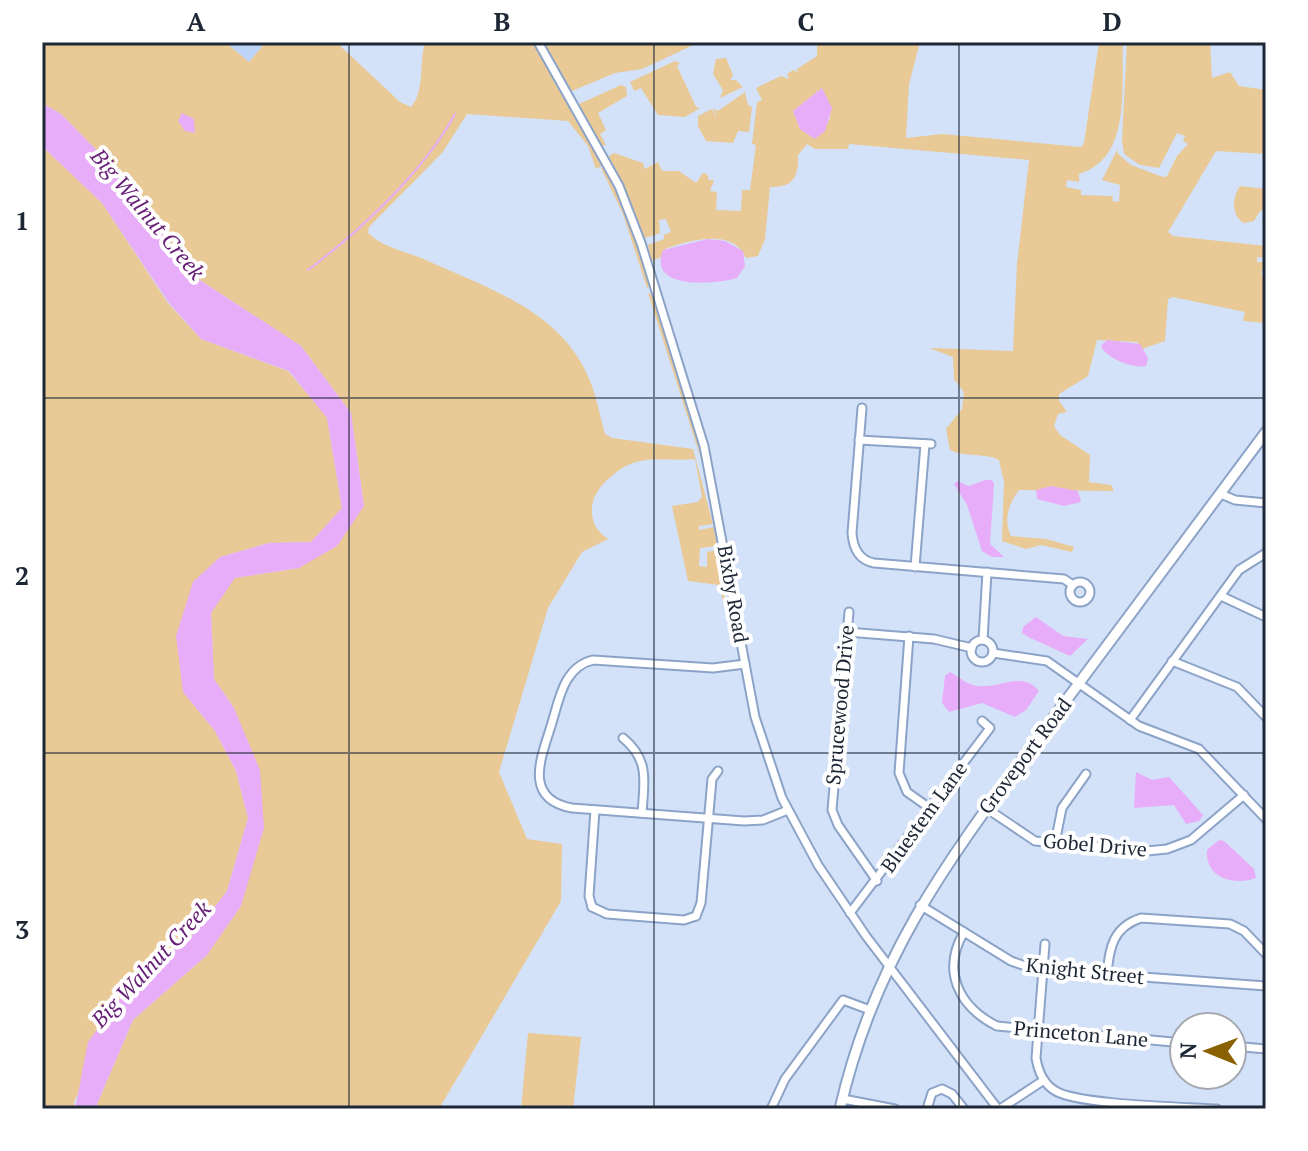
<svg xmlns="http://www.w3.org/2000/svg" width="1308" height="1151" viewBox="0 0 1308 1151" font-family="'PT Serif',serif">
<rect width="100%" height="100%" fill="#d3e2f9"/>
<polygon fill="#bed5f9" points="225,42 266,42 249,62"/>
<g fill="#e9c995" fill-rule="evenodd">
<path d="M45,42H225L249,62L266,42H336L400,102L411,107C425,91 419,62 425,42H535L604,165L596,169L588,146L568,121L467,114L442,153L369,227L368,233C385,249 407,251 428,261C490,289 563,312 590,381C597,397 600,417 605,434L612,438L693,449L713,524L699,526V530L714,527L717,546L700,548L699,566L707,567V552L717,550L729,623L719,585L688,581L672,506L698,502L702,497L695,459C664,462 638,452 612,476C601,484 594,494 592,507C591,521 596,531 608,539L582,552L548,608L499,772L527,839L562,844L561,901L439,1109H99L97,1104L133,1020L207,955L264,828L234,708L214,679L211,613L234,578L299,568L364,506L351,413L301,346L189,273L134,188L61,114L42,103V45Z"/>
<polygon points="541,42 700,42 642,69 615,73 572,91"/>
<path d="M817,42H920L909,84L906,138L942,134L1081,147L1084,143L1099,42H1123C1121,87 1132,158 1079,174V182L1067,180L1066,187L1081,190V195L1113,196L1112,201L1119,202L1120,185L1102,180L1118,148L1117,153L1131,165L1163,177L1167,176L1177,156L1188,144L1183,141L1185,136L1177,133L1159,168L1140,165L1124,154L1122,140L1127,42H1210L1212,78L1230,72L1239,86L1266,90V154L1216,151L1168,232L1173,236L1266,246V258L1257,257V262H1266V270L1261,271L1263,279L1266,278V323L1243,321L1245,312L1173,297L1168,299L1165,341L1142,349L1137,342L1097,340L1088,376L1059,394V401L1067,412L1058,414L1054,426L1060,435L1090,455L1089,482L1111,485L1114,491L1019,490C1009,503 1003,520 1011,536L1046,539L1074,547L1072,552L1041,545L1026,549L1002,541L1004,482L999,460C983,452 966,458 950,450L946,429L962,409L964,392L954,379L953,357L929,348L1013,351L1017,264L1029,160L849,144L848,149H815L807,144L798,155C799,177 793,188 770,187L765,239L758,256L746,258C733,227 688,241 665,249L661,257L649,262L648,245L664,239V235L671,232L666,219L659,220L660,233L642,239L609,156L614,153L643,163L645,169L658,162L662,171H679L696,183L703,173L707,174L709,180H714L710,191L717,192L716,210L741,211L742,190H750L756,145L752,144L757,102L762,100L756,88L781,76L789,79L787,74L793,70L798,72L797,69L817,56ZM822,88C831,113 838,118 813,138L800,129L793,111Z"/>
<polygon points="726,58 733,75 730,80 736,80 743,87 720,98 723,90 713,74 716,59"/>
<polygon points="675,61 680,63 677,66 696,107 700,108 685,117 658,115 641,88 634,91 630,82"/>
<polygon points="621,85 626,87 627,96 598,113 606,130 600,134 606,145 601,146 579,104"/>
<polygon points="745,92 748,105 752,107 749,132 738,131 733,143 706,141 698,126 698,116 712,109 717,119 713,108 718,111"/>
<polygon points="42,146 102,203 168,303 201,339 288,371 327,417 342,508 311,542 269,543 220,557 183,692 215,731 236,771 248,818 227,891 194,934 131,984 74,1102 75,1109 42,1109"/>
<polygon points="605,167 630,220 651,285 647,288 623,214 601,168"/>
<path d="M1240,186L1266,189V210L1260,211L1254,221L1244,223C1231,216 1232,197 1240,186Z"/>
<polygon points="648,293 654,295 691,413 701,459"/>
<polygon points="528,1033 581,1037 573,1109 521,1109"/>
</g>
<g fill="#e8adf8">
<polygon points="822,88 832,108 825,131 815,139 800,129 793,111"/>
<polygon points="42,103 61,114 134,188 189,273 301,346 351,413 364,506 337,546 299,568 235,578 211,613 214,679 234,708 260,770 264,828 241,906 207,955 133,1020 97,1104 99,1109 75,1109 88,1042 131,984 194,934 227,891 248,818 236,771 215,731 183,692 176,636 193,582 220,557 269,543 311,542 342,508 327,418 289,371 201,339 169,303 102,203 42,146"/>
<polygon points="182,113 194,119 195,133 185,131 178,121"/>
<path d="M708,239L725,241L743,251L745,266L737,278C716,284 647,291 663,250Z"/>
<path d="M1107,340L1140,344L1148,358L1146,366C1133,369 1106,358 1101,346Z"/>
<polygon points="985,480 992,480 994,484 990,544 1004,557 992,557 982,551 967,505 954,484 957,481 969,486"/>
<polygon points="1051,486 1078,491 1081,502 1064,506 1037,499 1036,490"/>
<polygon points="1036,617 1063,636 1088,639 1070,656 1028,637 1022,633 1023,627"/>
<path d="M950,672C960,677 966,685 978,686C999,689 1022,670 1039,691L1026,710L1015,717L982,703L949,712L942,703L945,676Z"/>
<polygon points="1136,772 1152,780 1169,777 1203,815 1199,821 1186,824 1174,805 1134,808"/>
<path d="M1219,840L1224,841L1254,869L1256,878C1233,886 1205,878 1207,850Z"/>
</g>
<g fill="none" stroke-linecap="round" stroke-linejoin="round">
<path stroke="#e8adf8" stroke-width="2" d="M308,270C359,232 425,170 455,114"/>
<g stroke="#8ca3c8" stroke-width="11">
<g id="minor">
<polyline points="538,42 619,186 641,243 704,446 755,717 782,798 818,865 866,936 998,1109"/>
<path d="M862,408L852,533C853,548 859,560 874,563L1064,579L1073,585"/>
<polyline points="859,440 931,444"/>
<polyline points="1221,494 1235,500 1266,503"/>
<polyline points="915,567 925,444"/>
<circle cx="1080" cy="592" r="10"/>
<polyline points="1221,596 1266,617"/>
<polyline points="849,612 832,810 838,825 877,881"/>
<polyline points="847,632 934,639 972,648"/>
<polyline points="909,636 899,773 907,792 931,809"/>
<polyline points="983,640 987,572"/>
<circle cx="982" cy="651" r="11"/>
<polyline points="993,653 1047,661 1139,726 1199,749 1266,819"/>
<polyline points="1172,661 1237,687 1266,717"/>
<path d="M745,664L713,668L593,660C563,667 559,701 551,726C541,758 523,799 572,808L744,821L763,820L788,810"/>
<polyline points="1130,720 1239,570 1266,553"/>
<path d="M623,738C650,760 644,782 642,813"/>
<polyline points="986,808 1035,841 1147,851 1167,849 1191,840 1244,795"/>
<polyline points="1055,843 1062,808 1086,774"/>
<polyline points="920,905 1011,961 1034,969 1266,986"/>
<polyline points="592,907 607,914 684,920 696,916"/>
<polyline points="592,907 589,896 595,810"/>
<polyline points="850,913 990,728 982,721"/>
<polyline points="696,916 701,903 712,779 718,771"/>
<path d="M964,932C941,971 959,1007 997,1026L1184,1043"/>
<path d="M1045,944L1036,1058C1038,1070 1043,1083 1054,1090C1074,1105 1186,1107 1217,1109"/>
<path d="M1107,975C1109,948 1113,927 1141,918L1230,924L1244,931L1266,954"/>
<polyline points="1232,1046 1266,1049"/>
<polyline points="843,1099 895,1109"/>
<polyline points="771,1109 785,1079 843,1000 870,1010"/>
<polyline points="927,1109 932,1093 942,1089 952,1094 964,1109"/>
<polyline points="1000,1109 1044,1080"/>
</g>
</g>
<g stroke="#8ca3c8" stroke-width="13">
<path id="major" d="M840,1109C877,946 960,845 1056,714C1126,620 1196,526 1266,432"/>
</g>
<use href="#minor" stroke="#fff" stroke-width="7"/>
<use href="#major" stroke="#fff" stroke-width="9"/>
</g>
<path fill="none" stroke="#1e2736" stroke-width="2" stroke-opacity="0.55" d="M349,42V1109M654,42V1109M959,42V1109M42,398H1266M42,753H1266"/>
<g text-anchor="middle" stroke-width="8" stroke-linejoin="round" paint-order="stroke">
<g font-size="20" fill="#1e2736" stroke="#fff">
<text transform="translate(733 594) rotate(80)" y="7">Bixby Road</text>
<text transform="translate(840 705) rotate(-85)" y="7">Sprucewood Drive</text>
<text transform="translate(1025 756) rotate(-53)" y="7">Groveport Road</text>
<text transform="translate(924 817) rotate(-54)" y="7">Bluestem Lane</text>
<text transform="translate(1095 845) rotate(5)" y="7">Gobel Drive</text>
<text transform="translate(1085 971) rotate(6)" y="7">Knight Street</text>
<text transform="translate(1081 1034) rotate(5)" y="7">Princeton Lane</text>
</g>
<g font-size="22" font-style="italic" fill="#672077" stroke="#fff">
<text transform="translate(148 214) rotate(50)" y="8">Big Walnut Creek</text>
<text transform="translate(151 964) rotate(-47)" y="8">Big Walnut Creek</text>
</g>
</g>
<rect width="1308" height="1151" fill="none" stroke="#ffffff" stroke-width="88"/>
<g transform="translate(1208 1051) rotate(271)"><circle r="38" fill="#ffffff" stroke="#a5a9af" stroke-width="2"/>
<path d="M0-6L14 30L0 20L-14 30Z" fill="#8a6101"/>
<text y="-12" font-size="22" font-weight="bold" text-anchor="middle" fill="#1e2736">N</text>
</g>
<rect x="44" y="44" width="1220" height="1063" fill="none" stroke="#1e2736" stroke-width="3"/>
<g font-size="26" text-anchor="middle" font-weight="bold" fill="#1e2736">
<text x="196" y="31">A</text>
<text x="502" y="31">B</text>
<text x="806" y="31">C</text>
<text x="1112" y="31">D</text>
<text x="22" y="230">1</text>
<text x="22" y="585">2</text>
<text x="22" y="939">3</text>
</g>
</svg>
